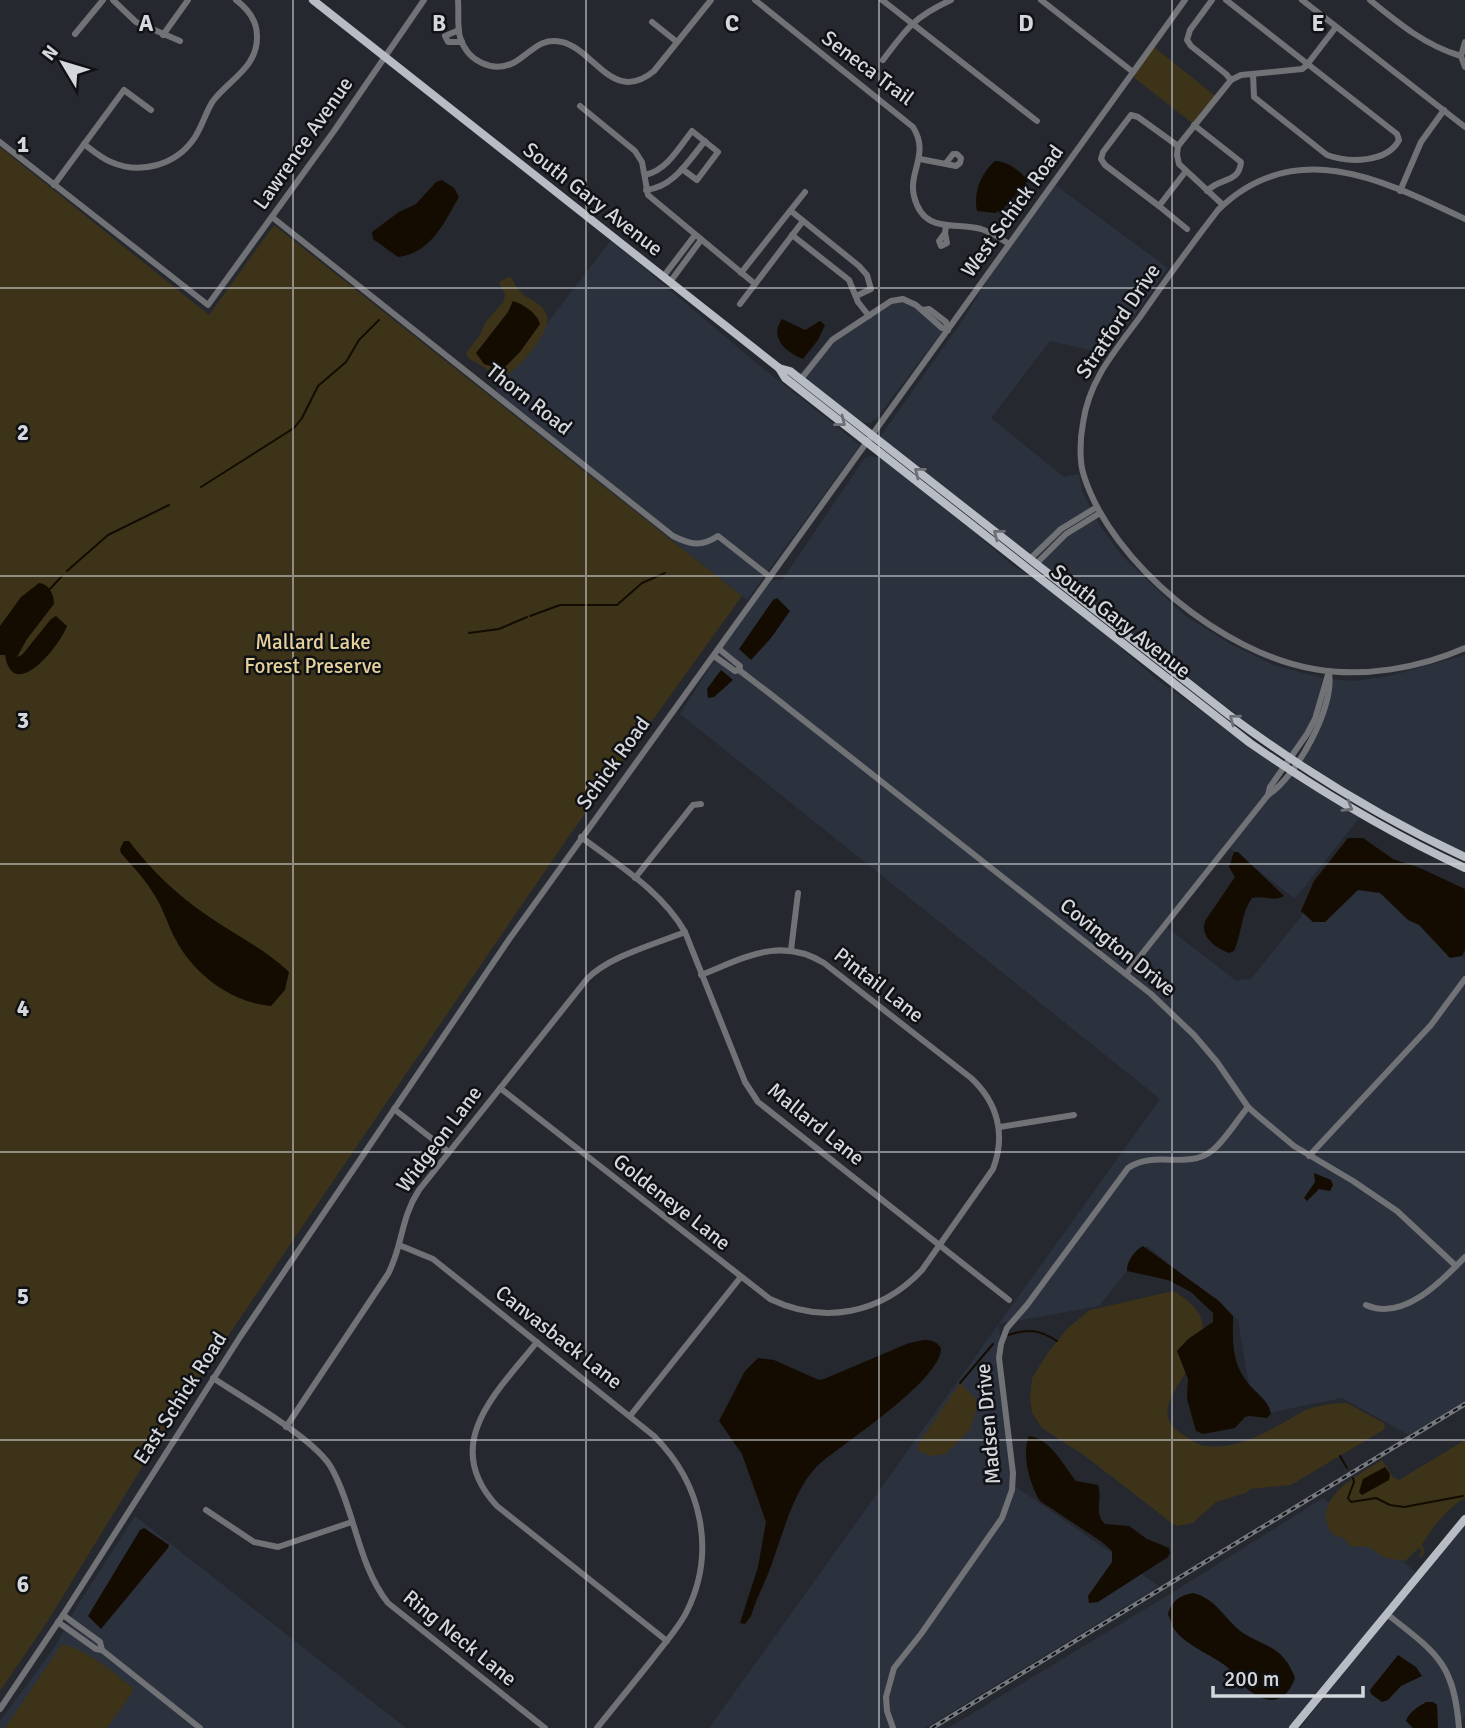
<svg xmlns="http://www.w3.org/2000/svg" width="1465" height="1728" viewBox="0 0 1465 1728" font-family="Signika,sans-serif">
<rect width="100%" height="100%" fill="#25282f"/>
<g fill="#2b313d">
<polygon points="1054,184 1168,268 1107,354 1050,341 991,418 1064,477 1079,474 1082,491 1099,524 1121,555 1183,614 1228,643 1276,666 1323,678 1313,718 1305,735 1290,755 1046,569 880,437 960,324 1003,256"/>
<polygon points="611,240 748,356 860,445 747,600 491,396"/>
<polygon points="902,296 918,303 947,325 876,419 870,423 864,423 799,374 833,335 851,327 889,299"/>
<polygon points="871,456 881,458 971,529 1012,565 1035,579 1110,638 1155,678 1280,767 1265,795 1163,924 1235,980 1251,979 1307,909 1372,878 1465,959 1465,973 1450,999 1422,1037 1451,1004 1465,982 1465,1401 1409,1435 1342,1398 1254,1416 1238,1320 1147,1246 1099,1306 999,1324 1015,1486 1159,1586 925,1728 709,1728 1160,1099 680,714 718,654 771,580 782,580 864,459"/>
<polygon points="1465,655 1465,854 1367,803 1300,759 1316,734 1332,679 1355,681 1389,676"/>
<polygon points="1291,774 1360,817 1295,899 1228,847 1267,798"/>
<polygon points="1323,1498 1417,1573 1291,1728 948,1728 1170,1594"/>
<polygon points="135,1516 406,1728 0,1728 0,1721 54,1648 76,1608"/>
<polygon points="1465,1523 1465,1716 1460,1722 1453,1678 1443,1660 1430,1645 1390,1614"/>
<polygon points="1387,1618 1421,1643 1439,1662 1448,1679 1455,1706 1457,1728 1300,1728"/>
</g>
<g fill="#3c3319">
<polygon points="1154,47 1218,98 1196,126 1132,76"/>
<polygon points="0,147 209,315 274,225 742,596 567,839 395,1090 171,1420 47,1622 0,1691"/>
<path d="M509,277L512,278C521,302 538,297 546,313C556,329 512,379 497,379L487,369L468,358L466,353L480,335L485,323L503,302L505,295L499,282Z"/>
<path d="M1173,1291C1260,1339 1125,1400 1182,1434C1189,1438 1198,1446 1206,1446C1240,1450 1272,1429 1300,1413C1312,1406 1333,1403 1347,1403L1384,1423L1385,1429L1291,1485L1250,1489L1246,1493L1216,1502L1193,1523L1177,1526L1173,1524L1085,1456L1042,1428L1032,1413L1030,1398L1032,1378L1049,1351L1069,1327L1090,1310Z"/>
<polygon points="960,1383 977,1400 976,1411 970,1430 945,1454 930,1456 918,1450 918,1444"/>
<path d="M1465,1440V1498C1446,1509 1434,1526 1422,1544L1425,1552L1422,1557H1419L1422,1550L1419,1548L1405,1561L1385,1558L1369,1547L1350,1546L1344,1538C1336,1537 1331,1534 1328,1526C1315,1496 1362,1473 1382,1460L1393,1477L1399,1480Z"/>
<path d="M62,1644C88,1650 112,1671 133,1688L132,1693L107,1728H5Z"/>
</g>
<g fill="#140c00">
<path d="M995,161C1007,161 1022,172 1028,181L1003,209L995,213L977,211C973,193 981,173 995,161Z"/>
<path d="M442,180L454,188L459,197C444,223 431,253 398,257L373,239L372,232L399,212L416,204L436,182Z"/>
<path d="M513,301C523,304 537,313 540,324L520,352L502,370L484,364L476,353L508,312Z"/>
<path d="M782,319L805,330L820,321L825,325L818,340L803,359C785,352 769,337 782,319Z"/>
<path d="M39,583C49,584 54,594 54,604L27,639L17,657L22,655L51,619L56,616L67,626C60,646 13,704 5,655H0V626L21,597Z"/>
<polygon points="777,598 790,611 771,638 751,660 739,649 773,600"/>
<polygon points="721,670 733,680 714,697 708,698 707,689"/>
<polygon points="1348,838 1363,838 1393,859 1420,868 1465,889 1465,950 1462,956 1450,958 1419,925 1408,920 1380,893 1358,890 1325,922 1313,922 1301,911 1314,881"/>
<path d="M124,841H129C152,871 177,895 208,916C235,935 265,949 289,972L285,990L271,1006C233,1003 194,975 176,940C168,926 164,910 155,896C146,880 133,867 121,853L120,849Z"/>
<path d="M1234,852H1238L1284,896C1273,902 1263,895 1252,898C1241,913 1242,934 1234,951L1229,953C1215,947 1200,937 1205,921L1235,877L1229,867Z"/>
<polygon points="1314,1173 1331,1180 1333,1185 1330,1191 1319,1189 1307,1201 1304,1198 1315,1182"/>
<path d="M1143,1246L1219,1301L1233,1316C1233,1339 1231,1359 1245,1379C1253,1392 1269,1399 1271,1414L1267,1418L1250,1416L1245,1417L1235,1428L1203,1434L1196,1431L1187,1399L1188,1379L1177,1351L1188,1339L1213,1322V1313L1191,1292L1168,1280L1127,1271C1127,1261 1134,1251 1143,1246Z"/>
<path d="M924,1340C932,1340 936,1341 941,1348C942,1379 847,1441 823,1461C795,1483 783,1534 771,1566C765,1583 756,1599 751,1616L745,1624L740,1623L758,1567L766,1522L742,1454L719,1421L745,1371L758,1358L774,1360L819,1380L824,1379L909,1343Z"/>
<path d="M1029,1436C1050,1438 1064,1466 1076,1481L1098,1485C1103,1500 1093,1512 1105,1524L1129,1526L1147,1539L1169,1548L1170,1553L1168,1557L1098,1602L1089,1603L1088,1596L1112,1562V1551L1102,1542L1040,1501C1030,1486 1021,1453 1029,1436Z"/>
<polygon points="1385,1467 1390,1474 1389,1480 1362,1495 1359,1492 1363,1479"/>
<polygon points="144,1528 169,1545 168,1548 101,1629 88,1616 140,1530"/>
<path d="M1193,1593C1217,1599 1224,1619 1243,1633C1255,1641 1271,1645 1281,1655C1288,1662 1292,1670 1295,1678C1285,1706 1266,1705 1245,1687C1238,1681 1234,1673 1227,1667C1211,1654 1186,1646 1174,1629C1172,1625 1170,1618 1168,1614C1173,1600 1179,1596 1193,1593Z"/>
<polygon points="1398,1655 1416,1667 1422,1676 1401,1686 1388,1700 1382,1702 1371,1694 1370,1690"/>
<path d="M1426,1702H1433L1437,1705L1438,1728H1413L1406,1721C1409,1712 1418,1707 1426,1702Z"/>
</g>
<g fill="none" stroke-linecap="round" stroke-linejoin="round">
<g stroke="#140c00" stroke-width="2">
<polyline points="201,487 294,428 302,418 318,386 346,362 359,340 379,320"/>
<polyline points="67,571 108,535 169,505"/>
<polyline points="50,589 62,576"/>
<polyline points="530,616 560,605 617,605 642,583 665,573"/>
<polyline points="469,633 499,629 527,617"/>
<path d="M1008,1335C1028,1328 1040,1330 1057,1341"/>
<polyline points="960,1383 993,1344"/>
<polyline points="1340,1456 1347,1468"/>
<polyline points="1353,1478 1354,1482 1348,1498 1351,1502 1376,1498 1390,1505 1404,1507 1463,1496"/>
</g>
<g stroke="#707276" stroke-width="6">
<polyline points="113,0 136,22 180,41"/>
<path d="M458,0C459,12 457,26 460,37C467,61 493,74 515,62C532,52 540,37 562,42C595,50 613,105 654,71L711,0"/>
<path d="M755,0L913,127C930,154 908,172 914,196C923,234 954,222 981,229C991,232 1000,238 1009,244"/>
<polyline points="882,0 1037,121"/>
<polyline points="1041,0 1133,72"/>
<polyline points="1212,0 1190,30 1187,40 1191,46 1226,74 1231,80"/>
<path d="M1226,0L1397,134L1399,140C1387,163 1349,163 1327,155L1254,97L1253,74"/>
<polyline points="1302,0 1465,127"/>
<path d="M1370,0C1398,23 1426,46 1461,56"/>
<polyline points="652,22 677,42"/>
<polyline points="459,30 445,36 448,42 462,42"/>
<polyline points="75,34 103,0"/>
<polyline points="163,35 188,0"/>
<polyline points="1465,42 1461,56 1465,67"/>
<path d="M883,60C907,28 914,17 951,0"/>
<polyline points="580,106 635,151 642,162 648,195 755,284"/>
<path d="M1194,125L1241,162C1239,184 1220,177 1207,191"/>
<polyline points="0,142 208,305 334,131 424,0"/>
<path d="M84,144C92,150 101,158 111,162C140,175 175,165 193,140C202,128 205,113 213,101C230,79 258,67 257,36C257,21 248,9 236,0"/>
<polyline points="1178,146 1138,117 1131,115 1103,152 1101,159 1105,165 1159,206 1186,171"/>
<polyline points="920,159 956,166 960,163 961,158 957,154 953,154 946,163"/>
<path d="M645,175C666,171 679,148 692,131L718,152L697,180L682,169"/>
<polyline points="54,185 124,90 151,110"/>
<path d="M646,190C674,187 688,161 705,141"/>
<polyline points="1400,191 1421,142 1444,110"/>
<polyline points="1223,205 1179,164 1177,155 1178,146 1231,80 1241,75 1302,69 1306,66 1336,27"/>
<polyline points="1159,206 1187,229"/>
<polyline points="791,211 859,266 867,275 871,289 856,296"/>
<path d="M272,217L673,536C691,545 701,547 718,536L770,577"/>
<path d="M1465,219C1383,180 1294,135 1218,210C1191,245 1165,281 1140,317C1115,351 1089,380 1083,423C1080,439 1079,461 1084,476C1112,564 1224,654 1314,669C1363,678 1420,668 1465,648"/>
<polyline points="945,233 939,241 941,246 947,243 945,233 946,226"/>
<polyline points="792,235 849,280 858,302 869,316"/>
<polyline points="741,273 805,192"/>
<polyline points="663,277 695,235"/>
<polyline points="670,282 701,240"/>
<polyline points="740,304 803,221"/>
<polyline points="922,310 929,309 946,322 948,330"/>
<polyline points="801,379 832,340 891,301 903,299 916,305 942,328 948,330"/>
<polyline points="1030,559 1061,529 1097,507"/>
<polyline points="1036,564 1066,534 1100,513"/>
<polyline points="719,649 740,666 739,670"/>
<polyline points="714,656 735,671 739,670 769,693 1151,994 1194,1035 1217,1062 1248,1107 1257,1115 1294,1146 1353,1181 1397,1211 1456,1266"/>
<path d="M1268,795C1296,777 1335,707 1329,673"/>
<path d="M581,837C618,865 662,891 685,932L745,1082L758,1102L1009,1300"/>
<polyline points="635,878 693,805 701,804"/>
<polyline points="791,950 798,893"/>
<polyline points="1126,974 1268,795 1270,787 1307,734 1315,719 1329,671"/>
<path d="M500,1088L770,1299C824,1325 881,1314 922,1270L993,1169C1006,1135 998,1103 971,1078L824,963C780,936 744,958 701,975"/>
<polyline points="394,1109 449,1152"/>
<polyline points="1000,1127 1074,1115"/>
<polyline points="1309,1156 1431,1025 1465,979"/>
<path d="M399,1245L433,1259L654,1436C702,1484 717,1552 686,1613C677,1630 663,1645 651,1661C633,1683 615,1706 597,1728"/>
<path d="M1366,1305C1403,1322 1442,1281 1465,1257"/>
<path d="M537,1342C497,1392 439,1444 497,1506L667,1641"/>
<path d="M213,1378C243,1398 317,1440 332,1469C355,1511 358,1565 388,1603L545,1728"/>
<polyline points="630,1416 740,1278"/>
<path d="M286,1427L388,1274C403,1246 400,1219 419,1190L587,979C609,956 656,944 685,932"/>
<polyline points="206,1510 254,1542 278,1547 352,1522"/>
<path d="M1387,1614C1436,1653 1454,1662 1459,1728"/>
<polyline points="63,1615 100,1642 102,1650"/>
<polyline points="58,1622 96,1649 102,1650 200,1728"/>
<polyline points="0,1709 63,1615 240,1337 510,938 1185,0"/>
<path d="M893,1728L887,1711L886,1697L894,1668L921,1634L1002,1518L1012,1490L1013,1473L999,1358L1001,1344L1007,1328L1027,1305L1128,1168C1156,1149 1187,1171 1213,1150C1226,1139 1237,1120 1248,1107"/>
</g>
<g stroke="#b8bcc4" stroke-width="8">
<path d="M313,0L779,368L790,371L1229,715C1303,770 1381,818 1465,857"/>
<path d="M779,368L785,378L1250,743C1318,790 1389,833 1465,868"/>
<polyline points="1293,1728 1465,1519"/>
</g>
<g stroke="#76797f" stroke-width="4.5">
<polyline id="rail" points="932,1728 1465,1404"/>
</g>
<use href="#rail" stroke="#101114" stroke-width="2" stroke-dasharray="5" stroke-linecap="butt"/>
</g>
<defs><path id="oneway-chevron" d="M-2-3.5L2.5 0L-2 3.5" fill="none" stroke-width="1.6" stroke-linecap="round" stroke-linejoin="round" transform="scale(1.75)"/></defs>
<g stroke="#6c6f75">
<use href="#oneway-chevron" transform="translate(841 422) rotate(38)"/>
<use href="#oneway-chevron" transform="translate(919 472) rotate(-142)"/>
<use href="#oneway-chevron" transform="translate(998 534) rotate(-142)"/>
<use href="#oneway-chevron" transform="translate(1234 719) rotate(-143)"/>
<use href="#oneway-chevron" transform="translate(1348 807) rotate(31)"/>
</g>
<path fill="none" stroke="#d4d7db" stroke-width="2" stroke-opacity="0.55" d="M293,0V1728M586,0V1728M879,0V1728M1172,0V1728M0,288H1465M0,576H1465M0,864H1465M0,1152H1465M0,1440H1465"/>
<g text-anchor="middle" stroke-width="5" stroke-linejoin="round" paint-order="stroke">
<g font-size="21" fill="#d4d7db" stroke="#101114">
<text transform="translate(868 68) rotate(37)" y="7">Seneca Trail</text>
<text transform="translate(303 143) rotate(-55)" y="7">Lawrence Avenue</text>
<text transform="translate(593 199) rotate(38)" y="7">South Gary Avenue</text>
<text transform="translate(1012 211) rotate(-54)" y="7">West Schick Road</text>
<text transform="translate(1118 321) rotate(-56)" y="7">Stratford Drive</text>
<text transform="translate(529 399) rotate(38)" y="7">Thorn Road</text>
<text transform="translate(1121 621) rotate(38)" y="7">South Gary Avenue</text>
<text transform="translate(613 763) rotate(-54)" y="7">Schick Road</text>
<text transform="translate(1118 947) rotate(39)" y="7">Covington Drive</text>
<text transform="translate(879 985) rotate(38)" y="7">Pintail Lane</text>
<text transform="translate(816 1124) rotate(39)" y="7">Mallard Lane</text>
<text transform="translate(439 1139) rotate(-53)" y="7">Widgeon Lane</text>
<text transform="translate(672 1202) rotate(38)" y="7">Goldeneye Lane</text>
<text transform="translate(559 1337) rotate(38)" y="7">Canvasback Lane</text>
<text transform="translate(180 1398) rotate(-57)" y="7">East Schick Road</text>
<text transform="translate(988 1424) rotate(-95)" y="7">Madsen Drive</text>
<text transform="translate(460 1638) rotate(39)" y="7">Ring Neck Lane</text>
</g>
<g font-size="21" fill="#e5d19a" stroke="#101114">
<text x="313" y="649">Mallard Lake<tspan x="313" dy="24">Forest Preserve</tspan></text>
</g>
</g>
<g font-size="23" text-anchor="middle" font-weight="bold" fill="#d4d7db" stroke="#101114" stroke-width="5" stroke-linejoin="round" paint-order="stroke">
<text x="146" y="31">A</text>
<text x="439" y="31">B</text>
<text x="732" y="31">C</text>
<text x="1026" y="31">D</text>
<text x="1318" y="31">E</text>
<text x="23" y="152">1</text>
<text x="23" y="440">2</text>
<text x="23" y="728">3</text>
<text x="23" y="1016">4</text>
<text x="23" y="1304">5</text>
<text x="23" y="1592">6</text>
</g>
<g transform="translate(63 63) rotate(308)" stroke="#101114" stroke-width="5" paint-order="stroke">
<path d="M0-5L12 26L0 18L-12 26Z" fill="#d4d7db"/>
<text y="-10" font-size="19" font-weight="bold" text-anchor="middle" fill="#d4d7db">N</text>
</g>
<path d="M1213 1686v10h150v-10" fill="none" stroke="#d4d7db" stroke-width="3.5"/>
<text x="1224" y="1686" font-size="21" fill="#d4d7db" stroke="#101114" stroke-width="5" paint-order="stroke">200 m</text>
</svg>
